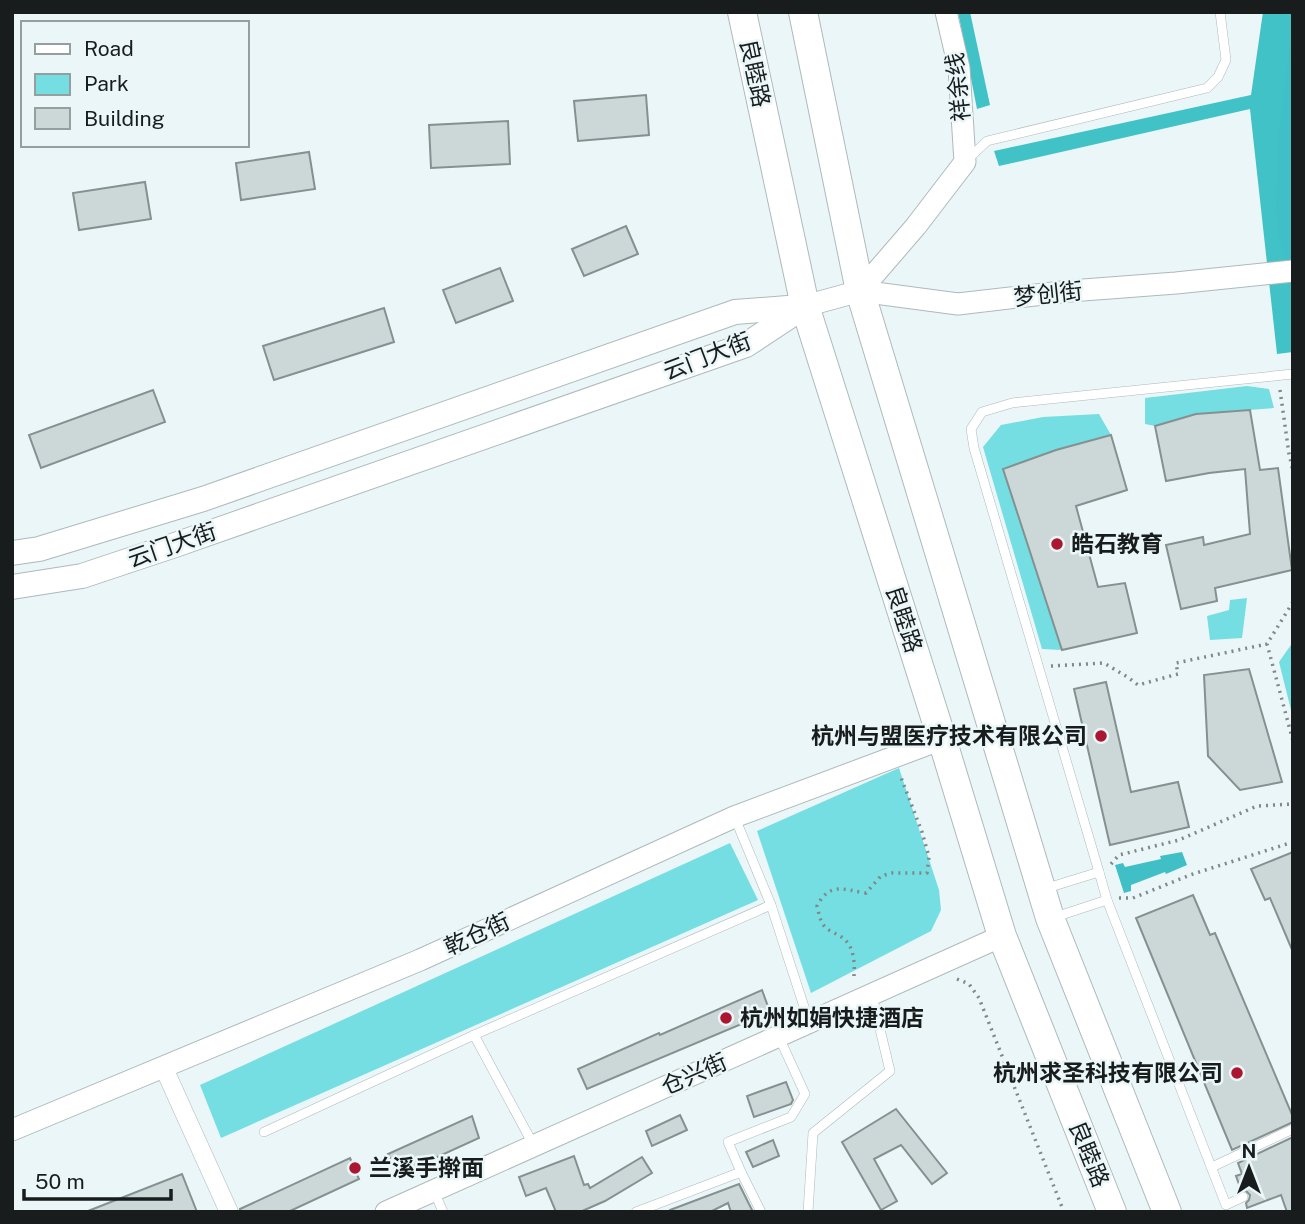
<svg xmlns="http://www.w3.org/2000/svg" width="1305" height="1224" viewBox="0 0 1305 1224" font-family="'Public Sans','Noto Sans SC',sans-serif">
<rect width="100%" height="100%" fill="#eaf6f7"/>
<g fill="#75dee3">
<polygon points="1247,386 1269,389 1274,408 1196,414 1155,426 1145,424 1145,398"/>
<polygon points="1099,414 1111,435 1056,450 1004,469 1062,650 1042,649 983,447 1001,425 1043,417"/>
<polygon points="1247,598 1242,638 1210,640 1207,616 1229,610 1230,600"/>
<polygon points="1293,642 1293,718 1279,662"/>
<polygon points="899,768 939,890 941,910 931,931 811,993 757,831"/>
<polygon points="730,843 758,900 221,1138 200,1085"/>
</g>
<g fill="#41c2c7">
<polygon points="958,12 970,12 990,105 977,109"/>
<polygon points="1263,12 1293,12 1293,352 1277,354 1250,109 999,166 994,151 1251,95"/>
</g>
<g fill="#40c0c6">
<polygon points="1293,28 1293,279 1279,238 1276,206 1279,133"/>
<polygon points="1182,852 1187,865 1166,874 1165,872 1131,885 1131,891 1124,893 1115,865 1123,863 1125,867 1161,859 1160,856"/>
</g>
<g fill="#ccd8d8" stroke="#859091" stroke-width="2">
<polygon points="646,95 649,135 578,141 574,101"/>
<polygon points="508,121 510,164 431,168 429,125"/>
<polygon points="309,152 315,189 241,200 236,163"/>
<polygon points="145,182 151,219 79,230 73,193"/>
<polygon points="626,226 638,254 584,276 572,249"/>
<polygon points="500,268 513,301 456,323 443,290"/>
<polygon points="384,308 394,342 274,380 263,346"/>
<polygon points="153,390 165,422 41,468 29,435"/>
<polygon points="1250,410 1260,470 1278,468 1292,570 1215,588 1217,601 1181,609 1166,545 1203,537 1204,545 1250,534 1245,469 1209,473 1166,481 1155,426 1196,414"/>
<polygon points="1111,435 1127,490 1076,506 1098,587 1125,583 1137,633 1062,650 1003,469 1056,450"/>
<polygon points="1249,669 1282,782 1240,790 1208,756 1204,675"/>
<polygon points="1106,682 1131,792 1178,782 1189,827 1110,845 1074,689"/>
<polygon points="1293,852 1293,952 1270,898 1265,900 1251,869"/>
<polygon points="1193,895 1210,935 1215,933 1293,1117 1293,1122 1232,1150 1136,918"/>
<polygon points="762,990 770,1012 587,1089 578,1069 659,1033 660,1035"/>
<polygon points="786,1082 793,1100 791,1104 754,1117 747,1096"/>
<polygon points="896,1109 947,1173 932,1184 901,1145 874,1159 897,1201 881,1210 842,1142"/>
<polygon points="680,1115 687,1130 652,1146 646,1131"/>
<polygon points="472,1116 479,1138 398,1175 388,1154"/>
<polygon points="1293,1137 1293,1212 1287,1212 1281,1195 1247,1208 1246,1203 1249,1200 1250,1195 1246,1191 1241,1190 1236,1176 1242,1174 1238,1163"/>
<polygon points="773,1140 779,1156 753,1167 746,1152"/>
<polygon points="574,1156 584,1185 588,1184 590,1188 642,1157 652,1173 605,1201 580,1212 556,1212 546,1188 526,1196 519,1177"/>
<polygon points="350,1158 359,1179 288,1212 240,1212 240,1209"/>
<polygon points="182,1174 197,1212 88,1212 88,1211"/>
<polygon points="739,1184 753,1212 731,1212 728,1203 710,1212 670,1212 670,1210"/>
</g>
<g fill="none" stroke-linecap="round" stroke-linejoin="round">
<g stroke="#aebaba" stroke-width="10">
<g id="service">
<polyline points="966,161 987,141 1207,88 1218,77 1226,60 1220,12"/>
<polyline points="735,818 771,905 809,1022"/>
<polyline points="1099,872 1107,900"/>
<polyline points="1044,889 1099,872 974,448 971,429 982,412 1012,403 1293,374"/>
<polyline points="1052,918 1107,900 1226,1205 1243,1197"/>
<polyline points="474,1035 534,1146"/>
<polyline points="264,1132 474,1035 771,905"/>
<polyline points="1212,1167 1293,1129"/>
<polyline points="741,1172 761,1212"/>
<polyline points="434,1191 443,1212"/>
<polyline points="636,1212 741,1172 728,1142 791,1117 805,1094 779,1037"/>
<polyline points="808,1212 813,1133 890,1071 872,996"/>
</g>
</g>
<g stroke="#aebaba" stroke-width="19">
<polyline id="minor" points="163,1066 229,1212"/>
</g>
<g stroke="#aebaba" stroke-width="23">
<g id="tertiary">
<polyline points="860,291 916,226 965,162 959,68 946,12"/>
<polyline points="805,306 860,291 958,304 1070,291 1176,283 1293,271"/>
<polyline points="12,1130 420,960 734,817 942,739"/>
<polyline points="386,1212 1002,936"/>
</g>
</g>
<g stroke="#aebaba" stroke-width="26">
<g id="secondary">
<polyline points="12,553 39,549 203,499 735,312 800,307"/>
<polyline points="12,587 82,576 175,545 746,345 805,306"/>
</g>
</g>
<g stroke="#aebaba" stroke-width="30">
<g id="primary">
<polyline points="742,12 805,306 942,739 1002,936 1112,1212"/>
<polyline points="803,12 860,291 1050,918 1167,1212"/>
</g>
</g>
<g stroke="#808888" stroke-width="3.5" stroke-dasharray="2 5" stroke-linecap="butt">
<polyline points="1280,390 1289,454 1293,471"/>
<polyline points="1293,602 1267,644 1293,741"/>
<polyline points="1051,666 1104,663 1129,678 1138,685 1178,674 1176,663 1267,644"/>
<polyline points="1111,864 1119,855 1179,840 1257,806 1293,804"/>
<polyline points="1119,898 1133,898 1190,875 1293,842"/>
<path d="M854,976C855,962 854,944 840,936C835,933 829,931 825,927C820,921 819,914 817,906C830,881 844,890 866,893L881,876L892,873H927L929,857L922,832L900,775"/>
<polyline points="957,979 969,984 979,998 1064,1212"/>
</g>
<use href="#service" stroke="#fff" stroke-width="9"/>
<use href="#minor" stroke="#fff" stroke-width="18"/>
<use href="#tertiary" stroke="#fff" stroke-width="21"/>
<use href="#secondary" stroke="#fff" stroke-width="24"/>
<use href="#primary" stroke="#fff" stroke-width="28"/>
</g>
<g fill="#ab1631" stroke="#eaf6f7" stroke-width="2.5">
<circle cx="1057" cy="544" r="7"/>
<circle cx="1101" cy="736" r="7"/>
<circle cx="726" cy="1018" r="7"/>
<circle cx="1237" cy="1073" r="7"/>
<circle cx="355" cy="1168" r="7"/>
</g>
<g text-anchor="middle" stroke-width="5" stroke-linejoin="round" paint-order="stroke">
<g font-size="23" fill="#181c1c" stroke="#eaf6f7">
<text transform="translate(755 73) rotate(78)" y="8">良睦路</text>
<text transform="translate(958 87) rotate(-96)" y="8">祥余线</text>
<text transform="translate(1048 294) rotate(-6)" y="8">梦创街</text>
<text transform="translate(707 356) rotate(-21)" y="8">云门大街</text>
<text transform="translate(172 545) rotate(-19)" y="8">云门大街</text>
<text transform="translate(904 619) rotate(72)" y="8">良睦路</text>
<text transform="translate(477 934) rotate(-25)" y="8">乾仓街</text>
<text transform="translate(694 1074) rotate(-24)" y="8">仓兴街</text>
<text transform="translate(1089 1154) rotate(68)" y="8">良睦路</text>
</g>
<g font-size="23" font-weight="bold" fill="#181c1c" stroke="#eaf6f7" text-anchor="start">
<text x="1071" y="552">皓石教育</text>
<text x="1087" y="744" text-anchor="end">杭州与盟医疗技术有限公司</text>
<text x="740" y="1026">杭州如娟快捷酒店</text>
<text x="1223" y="1081" text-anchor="end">杭州求圣科技有限公司</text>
<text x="369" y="1176">兰溪手擀面</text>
</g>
</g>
<rect width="1305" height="1224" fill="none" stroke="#181c1c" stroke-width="28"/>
<rect x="21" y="21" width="228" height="126" fill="#eaf6f7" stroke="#969f9f" stroke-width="2"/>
<rect x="35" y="44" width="35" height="10" fill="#ffffff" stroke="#969f9f" stroke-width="2"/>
<text x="84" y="56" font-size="21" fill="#181c1c">Road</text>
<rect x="35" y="74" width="35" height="21" fill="#75dee3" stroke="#969f9f" stroke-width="2"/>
<text x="84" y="91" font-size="21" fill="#181c1c">Park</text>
<rect x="35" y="108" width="35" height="21" fill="#ccd8d8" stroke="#969f9f" stroke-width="2"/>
<text x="84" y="126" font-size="21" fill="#181c1c">Building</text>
<g transform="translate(1249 1168)" stroke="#eaf6f7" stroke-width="5" paint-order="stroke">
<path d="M0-5L12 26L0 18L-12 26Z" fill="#181c1c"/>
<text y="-10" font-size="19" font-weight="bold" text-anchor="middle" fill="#181c1c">N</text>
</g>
<path d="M24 1189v10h147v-10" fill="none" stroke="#181c1c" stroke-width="3.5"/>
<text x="35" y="1189" font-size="21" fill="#181c1c" stroke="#eaf6f7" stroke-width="5" paint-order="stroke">50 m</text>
</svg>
